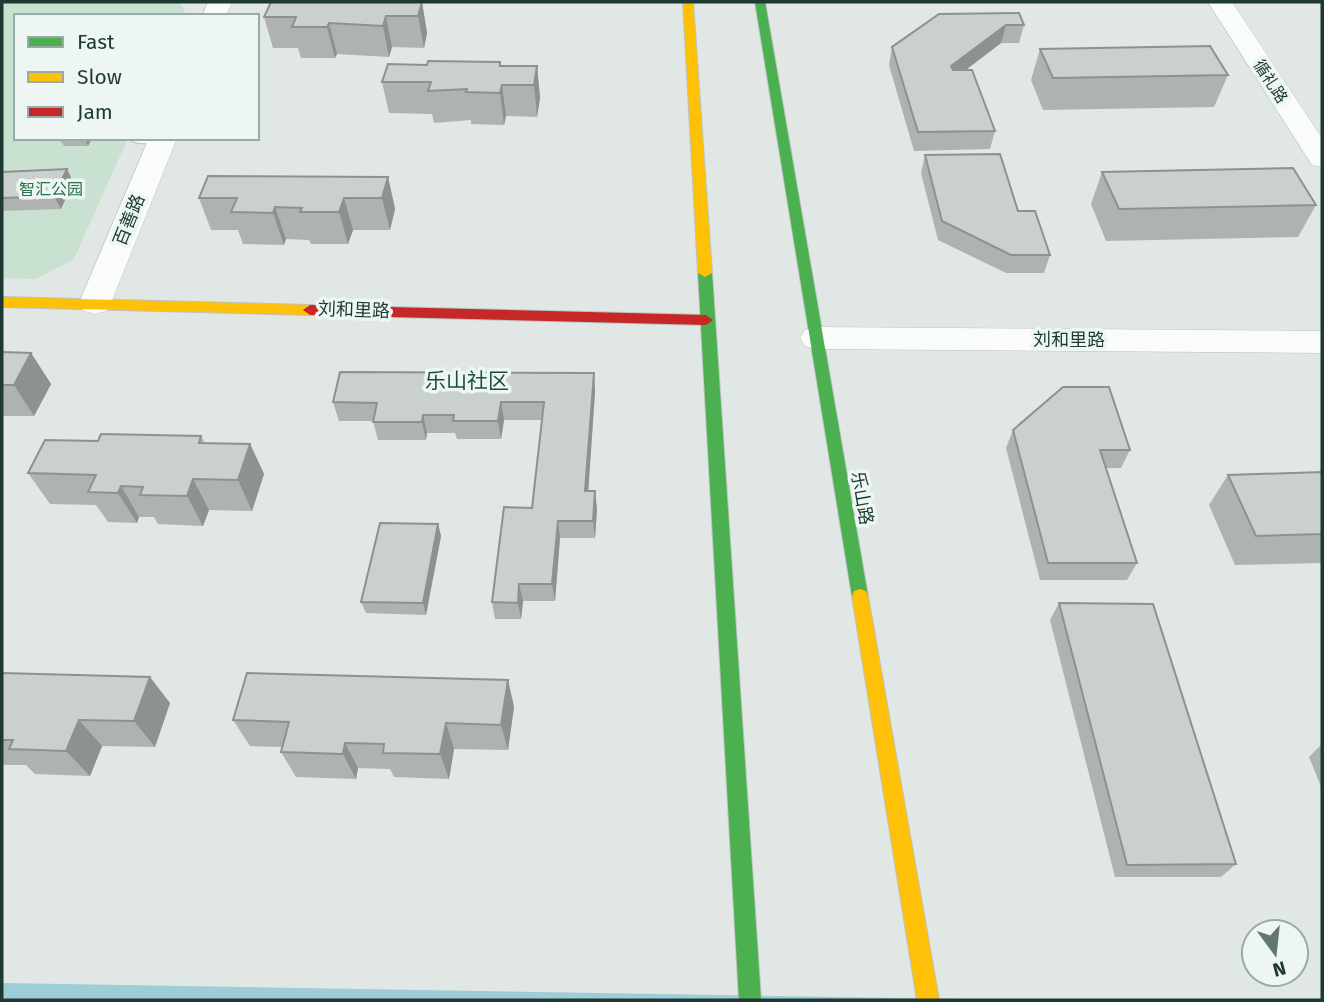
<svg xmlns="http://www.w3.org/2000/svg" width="1324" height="1002" viewBox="0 0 1324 1002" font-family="'Fira Sans','Noto Sans SC',sans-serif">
<rect width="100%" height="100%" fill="#e0e7e4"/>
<polygon fill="#c8e1d1" points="2,2 178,2 185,10 183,16 16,16 16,138 128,138 74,259 36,279 2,278"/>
<polygon fill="#9eccd7" points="2,983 1021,1000 2,1000"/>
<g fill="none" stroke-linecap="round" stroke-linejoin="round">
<g stroke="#bdc3c1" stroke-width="2">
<path id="lane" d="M127,138H164C156,145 135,145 127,138Z"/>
</g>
<g stroke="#bdc3c1" stroke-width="1">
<g id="street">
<polygon points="208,2 232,2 226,16 202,16"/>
<polygon points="1208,2 1232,2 1322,138 1322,167 1312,165"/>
<polygon points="149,138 177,138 111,303 106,311 95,314 84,311 79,303"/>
<polygon points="816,327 1322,331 1322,353 816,349 805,346 800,338 805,330"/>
</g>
</g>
<g stroke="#bcc5c2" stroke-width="2">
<g id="fast">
<polygon points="755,2 765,2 868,596 866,601 860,603 854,601 852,596"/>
<polygon points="705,269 712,273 761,1000 739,1000 698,273"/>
</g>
</g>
<g stroke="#bcc5c2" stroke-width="2">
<g id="slow">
<polygon points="683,2 693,2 712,273 705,277 698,273"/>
<polygon points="2,297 310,305 317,310 310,315 2,307"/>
<polygon points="860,589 866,591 868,596 939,1000 917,1000 852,596 854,591"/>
</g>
</g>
<g stroke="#bcc5c2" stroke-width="2">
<polygon id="jam" points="310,305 706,315 713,320 706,325 310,315 303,310"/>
</g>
<use href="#lane" fill="#fafbfb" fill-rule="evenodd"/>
<use href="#street" fill="#fafbfb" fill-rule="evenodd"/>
<use href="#fast" fill="#4caf50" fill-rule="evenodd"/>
<use href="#slow" fill="#ffc107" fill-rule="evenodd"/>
<use href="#jam" fill="#c62828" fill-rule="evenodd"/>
</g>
<g fill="#aeb3b1">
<polygon points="422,2 427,33 424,48 392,47 389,57 337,54 335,58 301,58 298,48 273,48 264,17"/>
<polygon points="939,14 1024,25 1019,43 1001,43 966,70 995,131 990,149 914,151 889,65 892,47"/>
<polygon points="1040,49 1228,75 1214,107 1043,110 1031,80"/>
<polygon points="500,62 501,66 537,66 540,98 537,117 506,116 504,125 471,124 471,120 434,123 432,114 389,113 382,82 427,65"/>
<polygon points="61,138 92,138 88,146 64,146 60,140"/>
<polygon points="925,155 1018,211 1050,255 1044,273 1006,273 938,240 921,173"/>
<polygon points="67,169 73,182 61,209 2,211 2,172"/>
<polygon points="1102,172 1316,205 1298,237 1106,241 1091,204"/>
<polygon points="388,177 395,209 390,230 353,230 348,244 311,244 309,240 286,239 284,245 243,244 238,230 211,230 199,198"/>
<polygon points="2,352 31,353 51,384 34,416 2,416"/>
<polygon points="594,373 595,392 588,491 595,491 597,509 595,538 560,538 555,601 523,601 521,619 495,619 492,602 532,508 542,420 504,420 501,439 457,439 455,433 427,433 426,440 378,440 373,421 339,421 333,402"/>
<polygon points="1013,430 1130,450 1121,468 1106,468 1137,563 1127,580 1040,580 1006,448"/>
<polygon points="201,436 205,443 250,444 264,474 252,511 209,510 203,526 158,524 154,517 139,517 137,523 108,522 96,505 50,504 28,473 98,441"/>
<polygon points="1322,472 1322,563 1235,565 1209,505 1228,475"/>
<polygon points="438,524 441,536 426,615 366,613 361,602"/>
<polygon points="1059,603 1236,864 1221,877 1115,877 1050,620"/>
<polygon points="2,673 170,703 155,747 102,746 90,776 35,774 26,765 2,765"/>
<polygon points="508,680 514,707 508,750 454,749 449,779 394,777 390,769 358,768 356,779 296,777 281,752 282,747 250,746 233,720"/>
<polygon points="1322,744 1322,789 1309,757"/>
</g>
<g fill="#8d9290">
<polygon points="422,2 427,33 424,48 418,16"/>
<polygon points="386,16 392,47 389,57 383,26"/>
<polygon points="329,23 337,54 335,58 327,27"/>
<polygon points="1006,25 1001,43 947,84 951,66"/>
<polygon points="537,66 540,98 537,117 534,85"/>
<polygon points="502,85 506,116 504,125 500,93"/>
<polygon points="86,138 92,138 88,146 85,139"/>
<polygon points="67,169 73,182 61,209 54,196"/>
<polygon points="388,177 395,209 390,230 382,198"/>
<polygon points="344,198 353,230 348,244 339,212"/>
<polygon points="275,207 286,239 284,245 273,213"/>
<polygon points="31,353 51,384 34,416 14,385"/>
<polygon points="594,373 595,392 587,509 585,491"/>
<polygon points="501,402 504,420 501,439 498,421"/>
<polygon points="423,415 427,433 426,440 422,422"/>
<polygon points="250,444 264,474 252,511 238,480"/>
<polygon points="193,479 209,510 203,526 187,496"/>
<polygon points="121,486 139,517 137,523 118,493"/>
<polygon points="595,491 597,509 595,538 593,521"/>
<polygon points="558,521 560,538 555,601 552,584"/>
<polygon points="438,524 441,536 426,615 423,603"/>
<polygon points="519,584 523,601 521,619 518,603"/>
<polygon points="150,677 170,703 155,747 134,721"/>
<polygon points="508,680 514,707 508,750 501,725"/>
<polygon points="79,720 102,746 90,776 66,751"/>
<polygon points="446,723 454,749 449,779 440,754"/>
<polygon points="345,743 358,768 356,779 343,754"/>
</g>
<g fill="#cad0ce" stroke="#8d9290" stroke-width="2">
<polygon points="271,2 422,2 418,16 386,16 383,26 329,23 327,27 292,27 296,17 264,17"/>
<polygon points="1019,13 1024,25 1006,25 951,66 953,70 972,70 995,131 918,132 892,47 939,14"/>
<polygon points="1210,46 1228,75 1053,78 1040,49"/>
<polygon points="428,61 500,62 500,66 537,66 534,85 502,85 500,93 466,92 467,89 428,91 431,82 382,82 388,64 427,65"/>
<polygon points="61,138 86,138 60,140"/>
<polygon points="1000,154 1018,211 1035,211 1050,255 1011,255 942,221 925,155"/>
<polygon points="1293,168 1316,205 1119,209 1102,172"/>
<polygon points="67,169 54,196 2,198 2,172"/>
<polygon points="208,176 388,177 382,198 344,198 339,212 300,212 302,208 275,207 273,213 231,212 237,198 199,198"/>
<polygon points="2,352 31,353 14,385 2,385"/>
<polygon points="340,372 594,373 585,491 595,491 593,521 558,521 552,584 519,584 518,603 492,602 504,507 532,508 544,402 501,402 498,421 453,421 454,415 423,415 422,422 373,422 377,403 333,402"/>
<polygon points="1063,387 1109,387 1130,450 1100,450 1137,563 1048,563 1013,430"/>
<polygon points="101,434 201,436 199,443 250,444 238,480 193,479 187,496 140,495 143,487 121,486 118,493 88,492 96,475 28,473 45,440 98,441"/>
<polygon points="1322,472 1322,534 1256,536 1228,475"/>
<polygon points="380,523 438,524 423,603 361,602"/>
<polygon points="1059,603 1153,604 1236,864 1127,865"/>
<polygon points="2,673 150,677 134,721 79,720 66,751 9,749 13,740 2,740"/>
<polygon points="247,673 508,680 501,725 446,723 440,754 383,753 384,744 345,743 343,754 281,752 289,722 233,720"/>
</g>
<g text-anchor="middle" stroke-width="7" stroke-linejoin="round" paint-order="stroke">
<g font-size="16" fill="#1e3934" stroke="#edf6f2">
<text transform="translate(1271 81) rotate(57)" y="6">循礼路</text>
</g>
<g font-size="16" fill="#277149" stroke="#edf6f2">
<text x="51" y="195">智汇公园</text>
</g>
<g font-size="18" fill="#1e3934" stroke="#edf6f2">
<text transform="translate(129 220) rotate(-68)" y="6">百善路</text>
<text transform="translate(354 310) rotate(2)" y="6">刘和里路</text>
<text x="1069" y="346">刘和里路</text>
<text transform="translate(862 498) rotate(80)" y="6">乐山路</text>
</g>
<g font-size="21" fill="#1a4c43" stroke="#edf6f2">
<text x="467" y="388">乐山社区</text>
</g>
</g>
<rect width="1324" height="1002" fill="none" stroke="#1e3934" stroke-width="7"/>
<rect x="14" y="14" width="245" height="126" fill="#edf6f2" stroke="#9aaaa6" stroke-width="2"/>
<rect x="28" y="37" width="35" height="10" fill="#4caf50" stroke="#9aaaa6" stroke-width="2"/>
<text x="77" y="49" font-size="21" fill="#1e3934">Fast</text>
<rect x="28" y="72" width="35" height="10" fill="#ffc107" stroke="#9aaaa6" stroke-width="2"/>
<text x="77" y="84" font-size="21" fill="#1e3934">Slow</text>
<rect x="28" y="107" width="35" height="10" fill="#c62828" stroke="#9aaaa6" stroke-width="2"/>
<text x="77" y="119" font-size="21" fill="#1e3934">Jam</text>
<g transform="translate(1275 953) rotate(165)"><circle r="33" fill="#edf6f2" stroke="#9aaaa6" stroke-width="2"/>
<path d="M0-5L12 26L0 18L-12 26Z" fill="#627672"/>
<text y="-10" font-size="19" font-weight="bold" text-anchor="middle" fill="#1e3934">N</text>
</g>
</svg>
